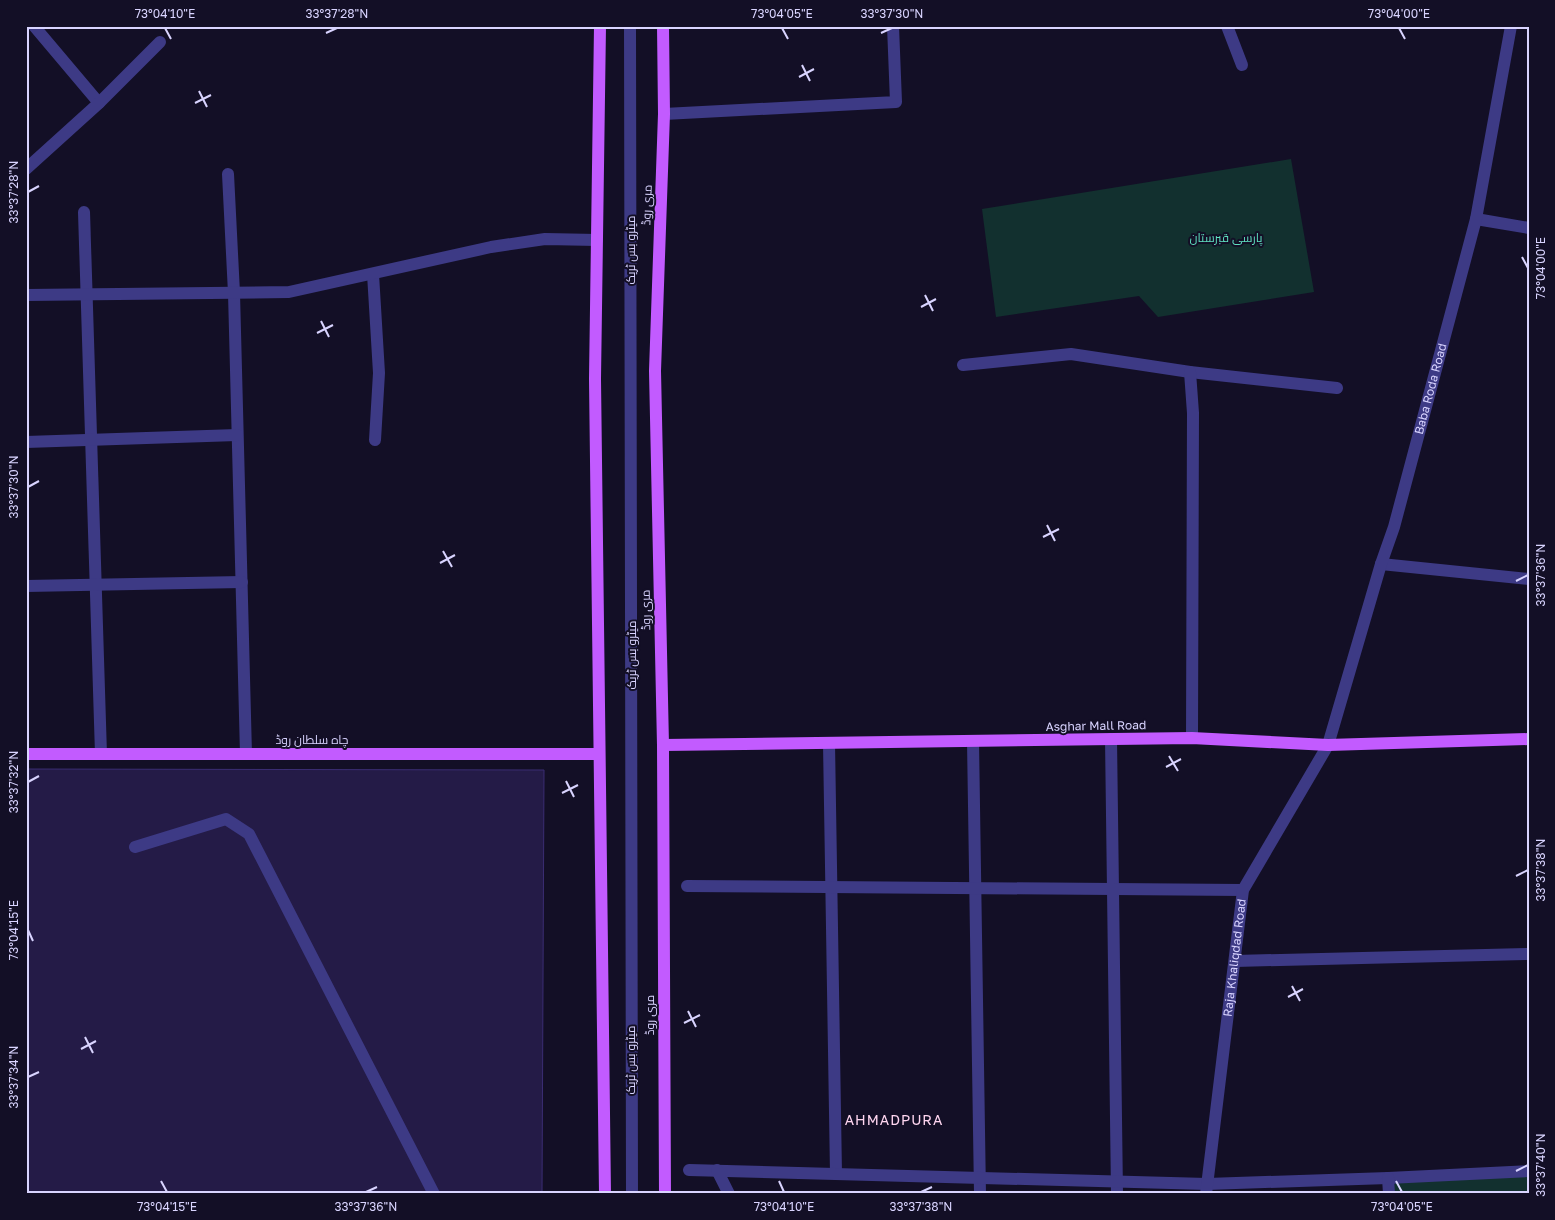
<svg xmlns="http://www.w3.org/2000/svg" width="1555" height="1220" viewBox="0 0 1555 1220" font-family="'Golos Text',Cairo,sans-serif">
<rect width="100%" height="100%" fill="#130f26"/>
<g fill="#12302f">
<polygon points="1291,159 1314,292 1158,317 1139,296 996,317 982,209"/>
<polygon points="1529,1171 1529,1194 1389,1194 1388,1178"/>
</g>
<polygon fill="#241b47" stroke="#3b2d73" points="26,769 544,770 542,1194 26,1194"/>
<g fill="none" stroke-linecap="round" stroke-linejoin="round">
<g stroke="#3d3a85" stroke-width="12">
<polyline points="34,26 99,103"/>
<polyline points="630,26 632,1194"/>
<polyline points="1227,26 1242,65"/>
<polyline points="664,114 896,102 893,26"/>
<polyline points="26,169 99,103 160,42"/>
<polyline points="228,174 234,293 246,754"/>
<polyline points="84,212 101,754"/>
<polyline points="1476,219 1529,228"/>
<polyline points="373,274 379,373 375,440"/>
<polyline points="26,295 289,292 491,247 545,239 597,240"/>
<polyline points="963,365 1071,354 1190,372 1337,388"/>
<polyline points="1190,372 1193,413 1192,738"/>
<polyline points="26,442 237,435"/>
<polyline points="1381,564 1529,579"/>
<polyline points="26,586 242,582"/>
<polyline points="1111,739 1117,1194"/>
<polyline points="973,741 980,1194"/>
<polyline points="829,743 836,1174"/>
<polyline points="135,847 226,819 249,834 434,1194"/>
<polyline points="687,886 1243,890"/>
<polyline points="1235,961 1529,954"/>
<polyline points="689,1170 1207,1184 1388,1178 1529,1171"/>
<polyline points="717,1170 729,1194"/>
<polyline points="1388,1178 1389,1194"/>
<path id="s1" d="M1206,1194L1243,890L1328,745L1381,564L1394,527L1476,219L1511,26"/>
</g>
<g stroke="#c25bff" stroke-width="12">
<polyline points="600,26 595,379 605,1194"/>
<polyline points="663,26 664,114 655,371 663,745 665,1194"/>
<polyline points="663,745 1192,738 1328,745 1529,739"/>
<polyline points="26,754 599,754"/>
</g>
</g>
<path fill="none" stroke="#d9d4ff" stroke-width="2" d="M165,28L171,39M782,28L788,39M1399,28L1405,39M326,33L337,28M881,33L892,28M802,65L810,81M799,77L814,69M199,91L207,107M195,103L211,95M28,192L39,186M1522,257L1528,268M925,295L933,311M921,307L936,299M321,321L329,337M317,333L333,325M28,487L39,481M1047,525L1055,541M1043,537L1059,529M443,551L452,567M440,563L455,555M1516,581L1528,575M1169,756L1178,771M1166,767L1181,759M566,781L574,797M28,782L39,776M562,793L578,785M1516,876L1528,870M28,930L33,941M1292,986L1300,1001M1288,997L1303,989M688,1011L696,1027M684,1023L700,1015M85,1037L93,1053M81,1049L96,1041M28,1077L39,1072M1516,1171L1528,1165M161,1181L167,1192M779,1181L784,1192M1396,1181L1402,1192M366,1192L377,1187M921,1192L932,1187"/>
<g text-anchor="middle" stroke-width="4" stroke-linejoin="round" paint-order="stroke">
<g font-size="12" fill="#d9d4ff" stroke="#130f26">
<text transform="translate(647 205) rotate(-88)" y="4">مری روڈ</text>
<text transform="translate(631 250) rotate(-90)" y="4">میٹرو بس ٹریک</text>
<text dy="4" stroke="none"><textPath href="#s1" startOffset="845">Baba Roda Road</textPath></text>
<text transform="translate(646 610) rotate(-91)" y="4">مری روڈ</text>
<text transform="translate(632 655) rotate(-90)" y="4">میٹرو بس ٹریک</text>
<text transform="translate(1096 726) rotate(-1)" y="4">Asghar Mall Road</text>
<text x="312" y="744">چاہ سلطان روڈ</text>
<text dy="4" stroke="none"><textPath href="#s1" startOffset="238">Raja Khaliqdad Road</textPath></text>
<text transform="translate(650 1015) rotate(-90)" y="4">مری روڈ</text>
<text transform="translate(631 1060) rotate(-90)" y="4">میٹرو بس ٹریک</text>
</g>
<g font-size="12" fill="#5fe0c0" stroke="#130f26">
<text x="1226" y="242">پارسی قبرستان</text>
</g>
<g font-size="14" letter-spacing="1" fill="#ffd6f0" stroke="#130f26">
<text x="894" y="1125">AHMADPURA</text>
</g>
</g>
<rect width="1555" height="1220" fill="none" stroke="#130f26" stroke-width="55"/>
<rect x="28" y="28" width="1500" height="1164" fill="none" stroke="#d9d4ff" stroke-width="2"/>
<g font-size="12" text-anchor="middle" fill="#d9d4ff">
<text x="165" y="18">73°04'10"E</text>
<text x="337" y="18">33°37'28"N</text>
<text x="782" y="18">73°04'05"E</text>
<text x="892" y="18">33°37'30"N</text>
<text x="1399" y="18">73°04'00"E</text>
<text transform="translate(14 192) rotate(-90)" y="4">33°37'28"N</text>
<text transform="translate(1541 268) rotate(-90)" y="4">73°04'00"E</text>
<text transform="translate(14 487) rotate(-90)" y="4">33°37'30"N</text>
<text transform="translate(1541 575) rotate(-90)" y="4">33°37'36"N</text>
<text transform="translate(14 782) rotate(-90)" y="4">33°37'32"N</text>
<text transform="translate(1541 870) rotate(-90)" y="4">33°37'38"N</text>
<text transform="translate(14 930) rotate(-90)" y="4">73°04'15"E</text>
<text transform="translate(14 1077) rotate(-90)" y="4">33°37'34"N</text>
<text transform="translate(1541 1165) rotate(-90)" y="4">33°37'40"N</text>
<text x="167" y="1211">73°04'15"E</text>
<text x="366" y="1211">33°37'36"N</text>
<text x="784" y="1211">73°04'10"E</text>
<text x="921" y="1211">33°37'38"N</text>
<text x="1402" y="1211">73°04'05"E</text>
</g>
</svg>
